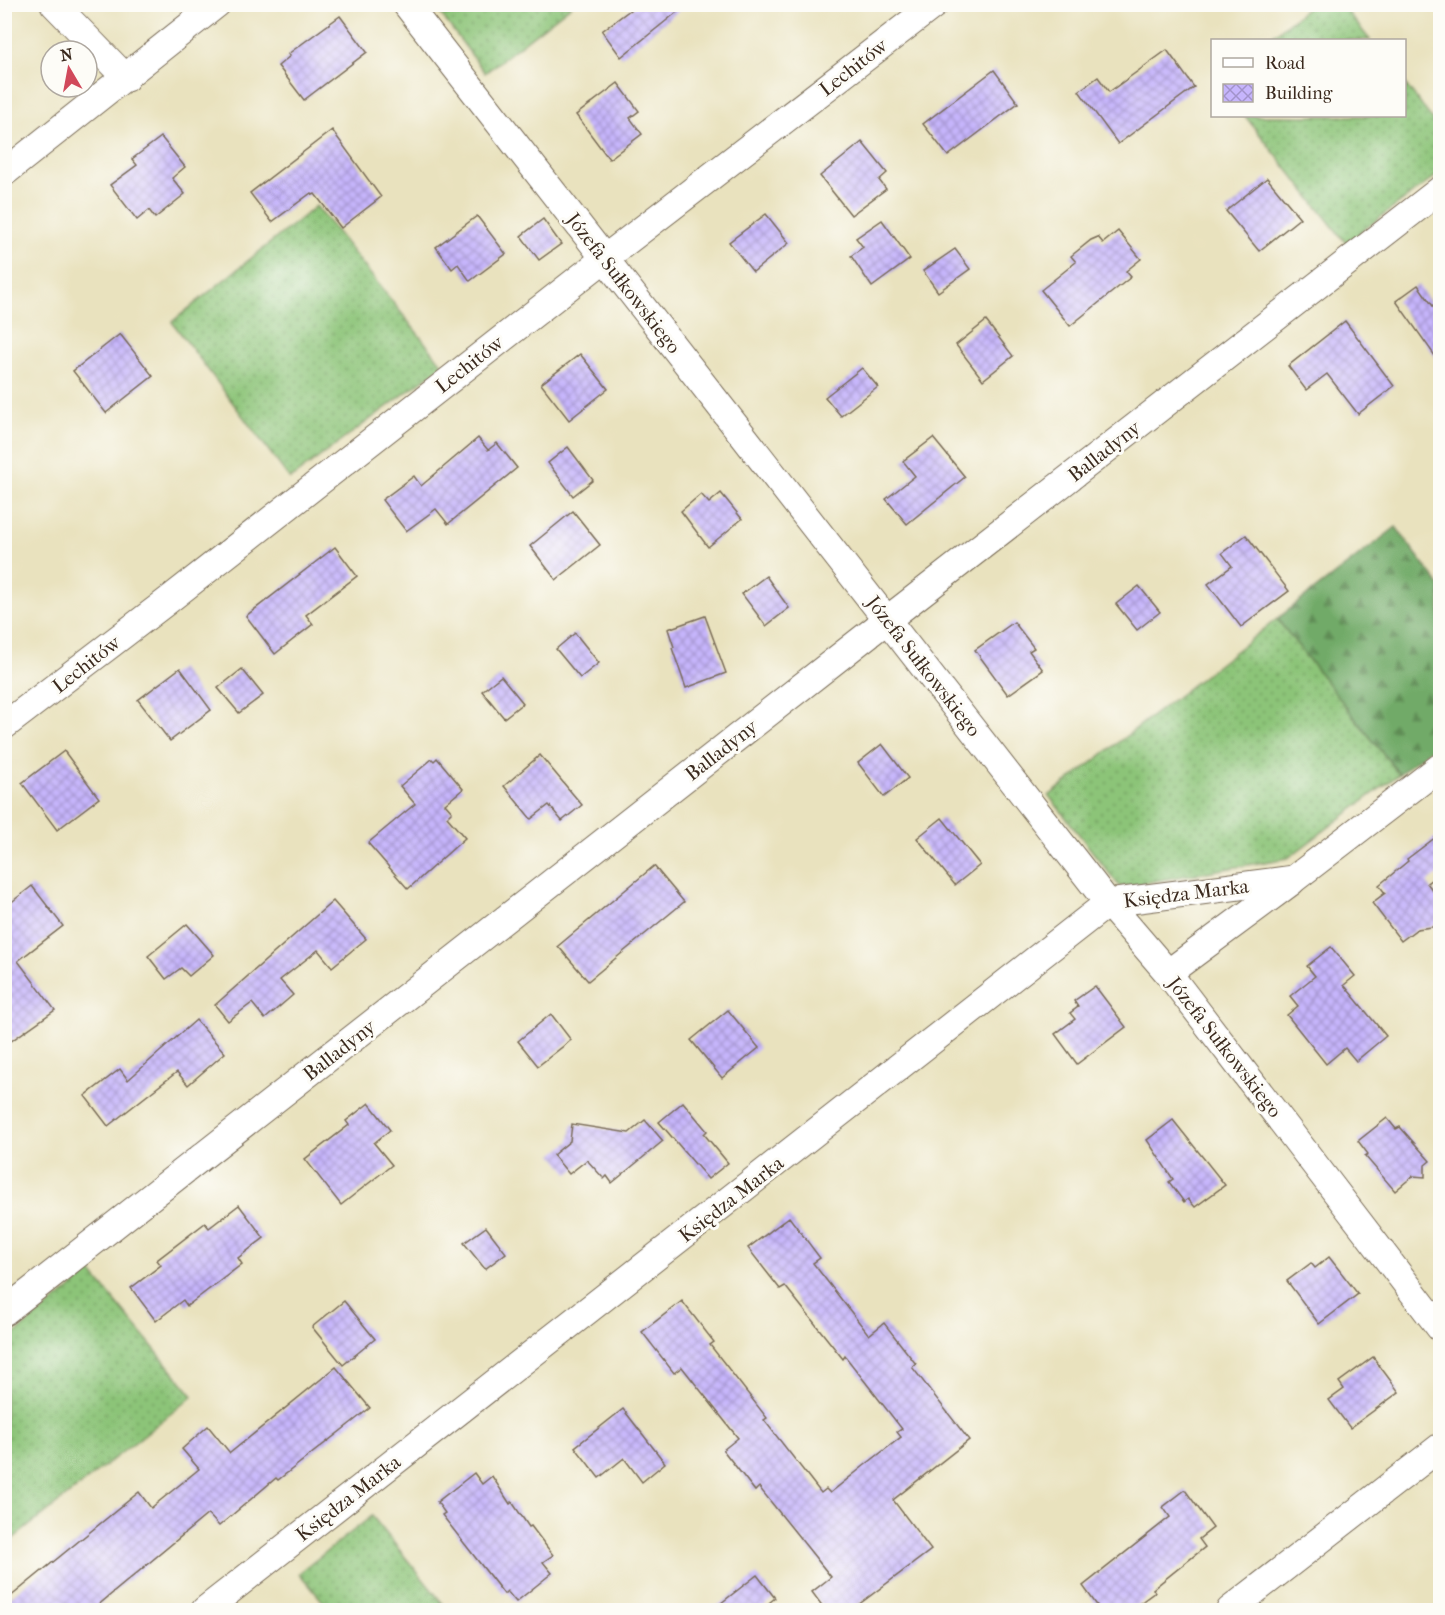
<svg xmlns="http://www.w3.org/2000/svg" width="1445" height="1615" viewBox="0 0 1445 1615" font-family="'IM FELL French Canon',serif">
<defs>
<pattern id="grass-dots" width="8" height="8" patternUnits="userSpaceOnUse" patternTransform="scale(1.5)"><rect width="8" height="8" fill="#8cc478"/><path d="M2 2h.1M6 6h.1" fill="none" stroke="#749f62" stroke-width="1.8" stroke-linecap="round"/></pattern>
<pattern id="forest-firs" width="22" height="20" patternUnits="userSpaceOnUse" patternTransform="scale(1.5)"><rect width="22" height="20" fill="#71aa68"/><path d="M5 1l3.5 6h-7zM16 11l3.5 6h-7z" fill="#5e8b55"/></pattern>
<pattern id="building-cross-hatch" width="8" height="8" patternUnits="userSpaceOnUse" patternTransform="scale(1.5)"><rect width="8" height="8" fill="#c6b5fc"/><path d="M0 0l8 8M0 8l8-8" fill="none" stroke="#a293cb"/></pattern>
</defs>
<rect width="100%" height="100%" fill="#fdfcf7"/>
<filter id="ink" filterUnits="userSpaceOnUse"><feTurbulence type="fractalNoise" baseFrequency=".0167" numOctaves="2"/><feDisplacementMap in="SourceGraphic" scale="12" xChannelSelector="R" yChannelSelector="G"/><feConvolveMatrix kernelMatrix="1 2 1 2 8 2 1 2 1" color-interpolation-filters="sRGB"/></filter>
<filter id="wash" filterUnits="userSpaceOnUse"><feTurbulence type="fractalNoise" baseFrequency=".008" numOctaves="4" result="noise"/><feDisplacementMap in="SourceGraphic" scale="24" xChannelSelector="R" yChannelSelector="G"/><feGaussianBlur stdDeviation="1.35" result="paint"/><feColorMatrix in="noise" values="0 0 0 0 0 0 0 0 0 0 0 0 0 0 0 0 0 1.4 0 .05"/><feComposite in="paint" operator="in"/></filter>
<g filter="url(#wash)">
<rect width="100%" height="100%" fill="#e9e2be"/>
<g fill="url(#grass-dots)" stroke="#64774b" stroke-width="1.5">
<polygon points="434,5 572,5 485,73"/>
<polygon points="1311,5 1342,5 1370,40 1267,40"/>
<polygon points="1405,84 1440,129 1440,173 1346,243 1245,116 1404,116"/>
<polygon points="316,206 443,365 290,479 172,322"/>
<polygon points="1277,619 1399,774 1288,858 1120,887 1049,796"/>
<polygon points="91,1272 193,1396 5,1545 5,1342"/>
<polygon points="372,1516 448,1610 330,1610 299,1573"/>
</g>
<polygon fill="url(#forest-firs)" stroke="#566a43" stroke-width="1.5" points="1396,527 1440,586 1440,742 1399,774 1277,619"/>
<g id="blocks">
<g fill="url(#building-cross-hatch)">
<polygon points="638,4 687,4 621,57 602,31"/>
<polygon points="340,16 367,52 304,100 278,66 290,56 288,54"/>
<polygon points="1167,50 1194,87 1118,144 1079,91 1098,77 1109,92"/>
<polygon points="994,70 1018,103 948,156 923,124"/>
<polygon points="618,83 639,111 630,118 642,134 609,159 576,115"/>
<polygon points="332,130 381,197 341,228 315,194 313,195 311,193 272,222 250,193"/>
<polygon points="161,137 185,167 172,178 185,194 155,218 149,210 137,220 110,185 137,165 132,159"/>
<polygon points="862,142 887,173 879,180 886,189 851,215 820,176"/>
<polygon points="1267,178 1300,218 1259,251 1226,211"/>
<polygon points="766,214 789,243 753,272 729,242"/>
<polygon points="477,216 506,254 470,281 458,264 452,269 436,247"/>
<polygon points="543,219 561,244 539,260 521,236"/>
<polygon points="882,220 910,259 872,287 851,256 863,247 856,238"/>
<polygon points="1118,231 1141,259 1126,271 1131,277 1070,326 1041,290 1076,262 1071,256 1091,240 1098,237 1103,243"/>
<polygon points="955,249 970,269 938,292 923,271"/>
<polygon points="1418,285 1440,316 1440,363 1396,301"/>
<polygon points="986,321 1013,356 983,380 956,345"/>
<polygon points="1345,321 1394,386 1358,414 1327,374 1306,390 1288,366"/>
<polygon points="120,334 153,376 106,413 73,371"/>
<polygon points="580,354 608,389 569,420 541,384"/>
<polygon points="862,368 878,387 841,416 825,397"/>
<polygon points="478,438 488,450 497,443 517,468 448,524 436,509 406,531 382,500 414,476 421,486"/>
<polygon points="933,438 965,477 907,524 886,499 915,476 903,461"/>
<polygon points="568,447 593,480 573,496 548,463"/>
<polygon points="721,493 742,519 708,547 681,511 701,494 709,503"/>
<polygon points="573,511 600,545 556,580 530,546"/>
<polygon points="1246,535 1289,591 1241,627 1208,584 1232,566 1222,553"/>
<polygon points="335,547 357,576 306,615 313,624 275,654 246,616"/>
<polygon points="766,576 789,608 766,626 742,594"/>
<polygon points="1139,586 1160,612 1137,630 1116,604"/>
<polygon points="705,616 726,673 686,688 672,648 674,647 668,629"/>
<polygon points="1014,622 1034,648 1029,651 1043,670 1008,695 975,650"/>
<polygon points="575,633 599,663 580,678 556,649"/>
<polygon points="180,668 211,710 170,741 138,700"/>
<polygon points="242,669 263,695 239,713 218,688"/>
<polygon points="501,676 523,703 504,718 482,691"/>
<polygon points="882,744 908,778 884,797 858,763"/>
<polygon points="64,751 99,798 57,830 22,783"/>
<polygon points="540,755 582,805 562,821 549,805 531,819 504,786"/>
<polygon points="437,758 463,789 445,804 452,812 447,817 465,838 408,889 368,843 415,804 400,786 432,759 434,761"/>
<polygon points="942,818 980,865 955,885 917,838"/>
<polygon points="1440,834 1440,873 1427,883 1440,900 1440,915 1438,922 1432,927 1417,929 1401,941 1372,903 1385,893 1379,885 1408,861 1407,859"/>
<polygon points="654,866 684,902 588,981 558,946"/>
<polygon points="32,886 63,926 18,961 55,1010 4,1046 4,908"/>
<polygon points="333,901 366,939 332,967 318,950 280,980 293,995 265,1019 252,1003 228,1021 215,1005"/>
<polygon points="187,924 214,955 189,976 181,968 166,979 148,956"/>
<polygon points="1331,947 1355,976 1344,985 1386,1036 1356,1061 1345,1048 1326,1064 1287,1015 1298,1006 1290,996 1315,976 1307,966"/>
<polygon points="1095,986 1126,1027 1077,1064 1055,1034 1075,1019 1070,1013 1078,1007 1074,1001"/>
<polygon points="728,1010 759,1048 722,1078 691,1040"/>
<polygon points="551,1014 571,1040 538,1066 518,1041"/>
<polygon points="196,1020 225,1053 188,1085 177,1072 108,1126 85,1096 120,1069 128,1080"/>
<polygon points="683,1102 707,1131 704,1134 728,1163 708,1179 659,1122"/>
<polygon points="369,1103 390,1130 374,1143 392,1165 341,1205 305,1159 349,1125 346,1121"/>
<polygon points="1387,1118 1396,1129 1400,1127 1430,1161 1425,1165 1425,1177 1413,1176 1395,1191 1365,1156 1368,1154 1358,1141"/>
<polygon points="645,1120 663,1141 612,1183 607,1176 604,1179 587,1160 569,1174 553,1155 570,1141 572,1124 629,1133"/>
<polygon points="1173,1120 1225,1185 1195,1207 1188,1199 1184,1202 1169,1182 1173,1179 1147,1140"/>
<polygon points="239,1205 264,1238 238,1258 242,1264 187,1306 183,1300 156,1321 131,1288 161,1265 157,1260 205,1223 209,1228"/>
<polygon points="789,1217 820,1258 813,1263 869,1335 884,1323 916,1364 912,1367 969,1440 893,1500 931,1550 850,1611 826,1611 812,1592 831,1577 759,1487 755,1491 723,1450 738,1438 682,1367 674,1373 642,1332 682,1301 714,1342 710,1345 767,1418 764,1420 821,1493 826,1489 830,1493 865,1465 901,1437 897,1432 902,1429 845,1356 843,1359 785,1286 780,1289 748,1248"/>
<polygon points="486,1227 506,1253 485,1269 464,1243"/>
<polygon points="1329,1257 1358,1294 1319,1324 1287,1281 1311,1263 1315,1268"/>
<polygon points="344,1301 375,1339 343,1365 312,1327"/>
<polygon points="1373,1357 1399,1392 1350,1428 1329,1400 1344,1389 1339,1382"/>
<polygon points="336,1367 370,1408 278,1480 276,1478 219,1526 208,1514 91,1611 4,1611 4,1602 139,1492 151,1508 199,1469 182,1449 208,1426 230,1453"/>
<polygon points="623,1409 665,1463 642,1482 624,1458 599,1478 575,1447"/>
<polygon points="474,1473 482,1484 492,1476 510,1504 512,1502 529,1527 531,1526 553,1555 543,1562 552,1573 516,1602 507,1591 504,1594 442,1515 445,1513 437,1502"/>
<polygon points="1185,1490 1213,1528 1199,1539 1205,1547 1153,1589 1155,1592 1129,1611 1101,1611 1083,1586 1170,1517 1163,1507"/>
<polygon points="757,1575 775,1598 759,1611 711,1611"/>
</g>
</g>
</g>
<g filter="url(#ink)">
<use href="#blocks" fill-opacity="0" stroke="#786a56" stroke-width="1.5"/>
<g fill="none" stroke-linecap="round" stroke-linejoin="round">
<g stroke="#786a56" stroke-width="29">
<g id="street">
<polyline points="54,4 126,78"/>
<polyline points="406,4 1108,903 1168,973 1440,1328"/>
<polyline points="4,173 217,4"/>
<polyline points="4,726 166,602 604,259 935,4"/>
<polyline points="1168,973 1291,882"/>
<polyline points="4,1312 888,619 1440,190"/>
<polyline points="205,1610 1108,903 1294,879 1440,767"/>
<polyline points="1230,1610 1440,1447"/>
</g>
</g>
<use href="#street" stroke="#fff" stroke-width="27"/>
</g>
</g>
<g text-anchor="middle" stroke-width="6" stroke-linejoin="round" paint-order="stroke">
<g font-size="20" fill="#3b2a1e" stroke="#fdfcf7">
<text transform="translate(853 67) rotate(-38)" y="7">Lechitów</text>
<text transform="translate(624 283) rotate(52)" y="7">Józefa Sułkowskiego</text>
<text transform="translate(469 364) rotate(-38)" y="7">Lechitów</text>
<text transform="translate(1104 451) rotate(-38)" y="7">Balladyny</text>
<text transform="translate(86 664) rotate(-38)" y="7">Lechitów</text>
<text transform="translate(924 666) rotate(52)" y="7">Józefa Sułkowskiego</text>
<text transform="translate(721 750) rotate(-38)" y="7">Balladyny</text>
<text transform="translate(1186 893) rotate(-7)" y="7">Księdza Marka</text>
<text transform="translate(1225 1047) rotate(52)" y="7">Józefa Sułkowskiego</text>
<text transform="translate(339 1050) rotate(-38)" y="7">Balladyny</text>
<text transform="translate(731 1199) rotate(-38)" y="7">Księdza Marka</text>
<text transform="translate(348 1498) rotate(-38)" y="7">Księdza Marka</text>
</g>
</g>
<rect width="1445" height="1615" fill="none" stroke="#fdfcf7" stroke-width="24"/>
<rect x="1211" y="39" width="195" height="78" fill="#fdfcf7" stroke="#afa8a0" stroke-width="1.5"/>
<rect x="1223" y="58" width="30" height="9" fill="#ffffff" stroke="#afa8a0" stroke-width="1.5"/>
<text x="1265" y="69" font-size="18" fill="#3b2a1e">Road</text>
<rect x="1223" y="84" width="30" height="18" fill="url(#building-cross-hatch)" stroke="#afa8a0" stroke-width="1.5"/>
<text x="1265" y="99" font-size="18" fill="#3b2a1e">Building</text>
<g transform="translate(69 69) rotate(350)"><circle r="28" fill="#fdfcf7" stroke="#afa8a0" stroke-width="1.5"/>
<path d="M0-4.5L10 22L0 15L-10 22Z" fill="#d1495b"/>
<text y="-9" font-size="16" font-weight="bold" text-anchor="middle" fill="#3b2a1e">N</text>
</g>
</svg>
